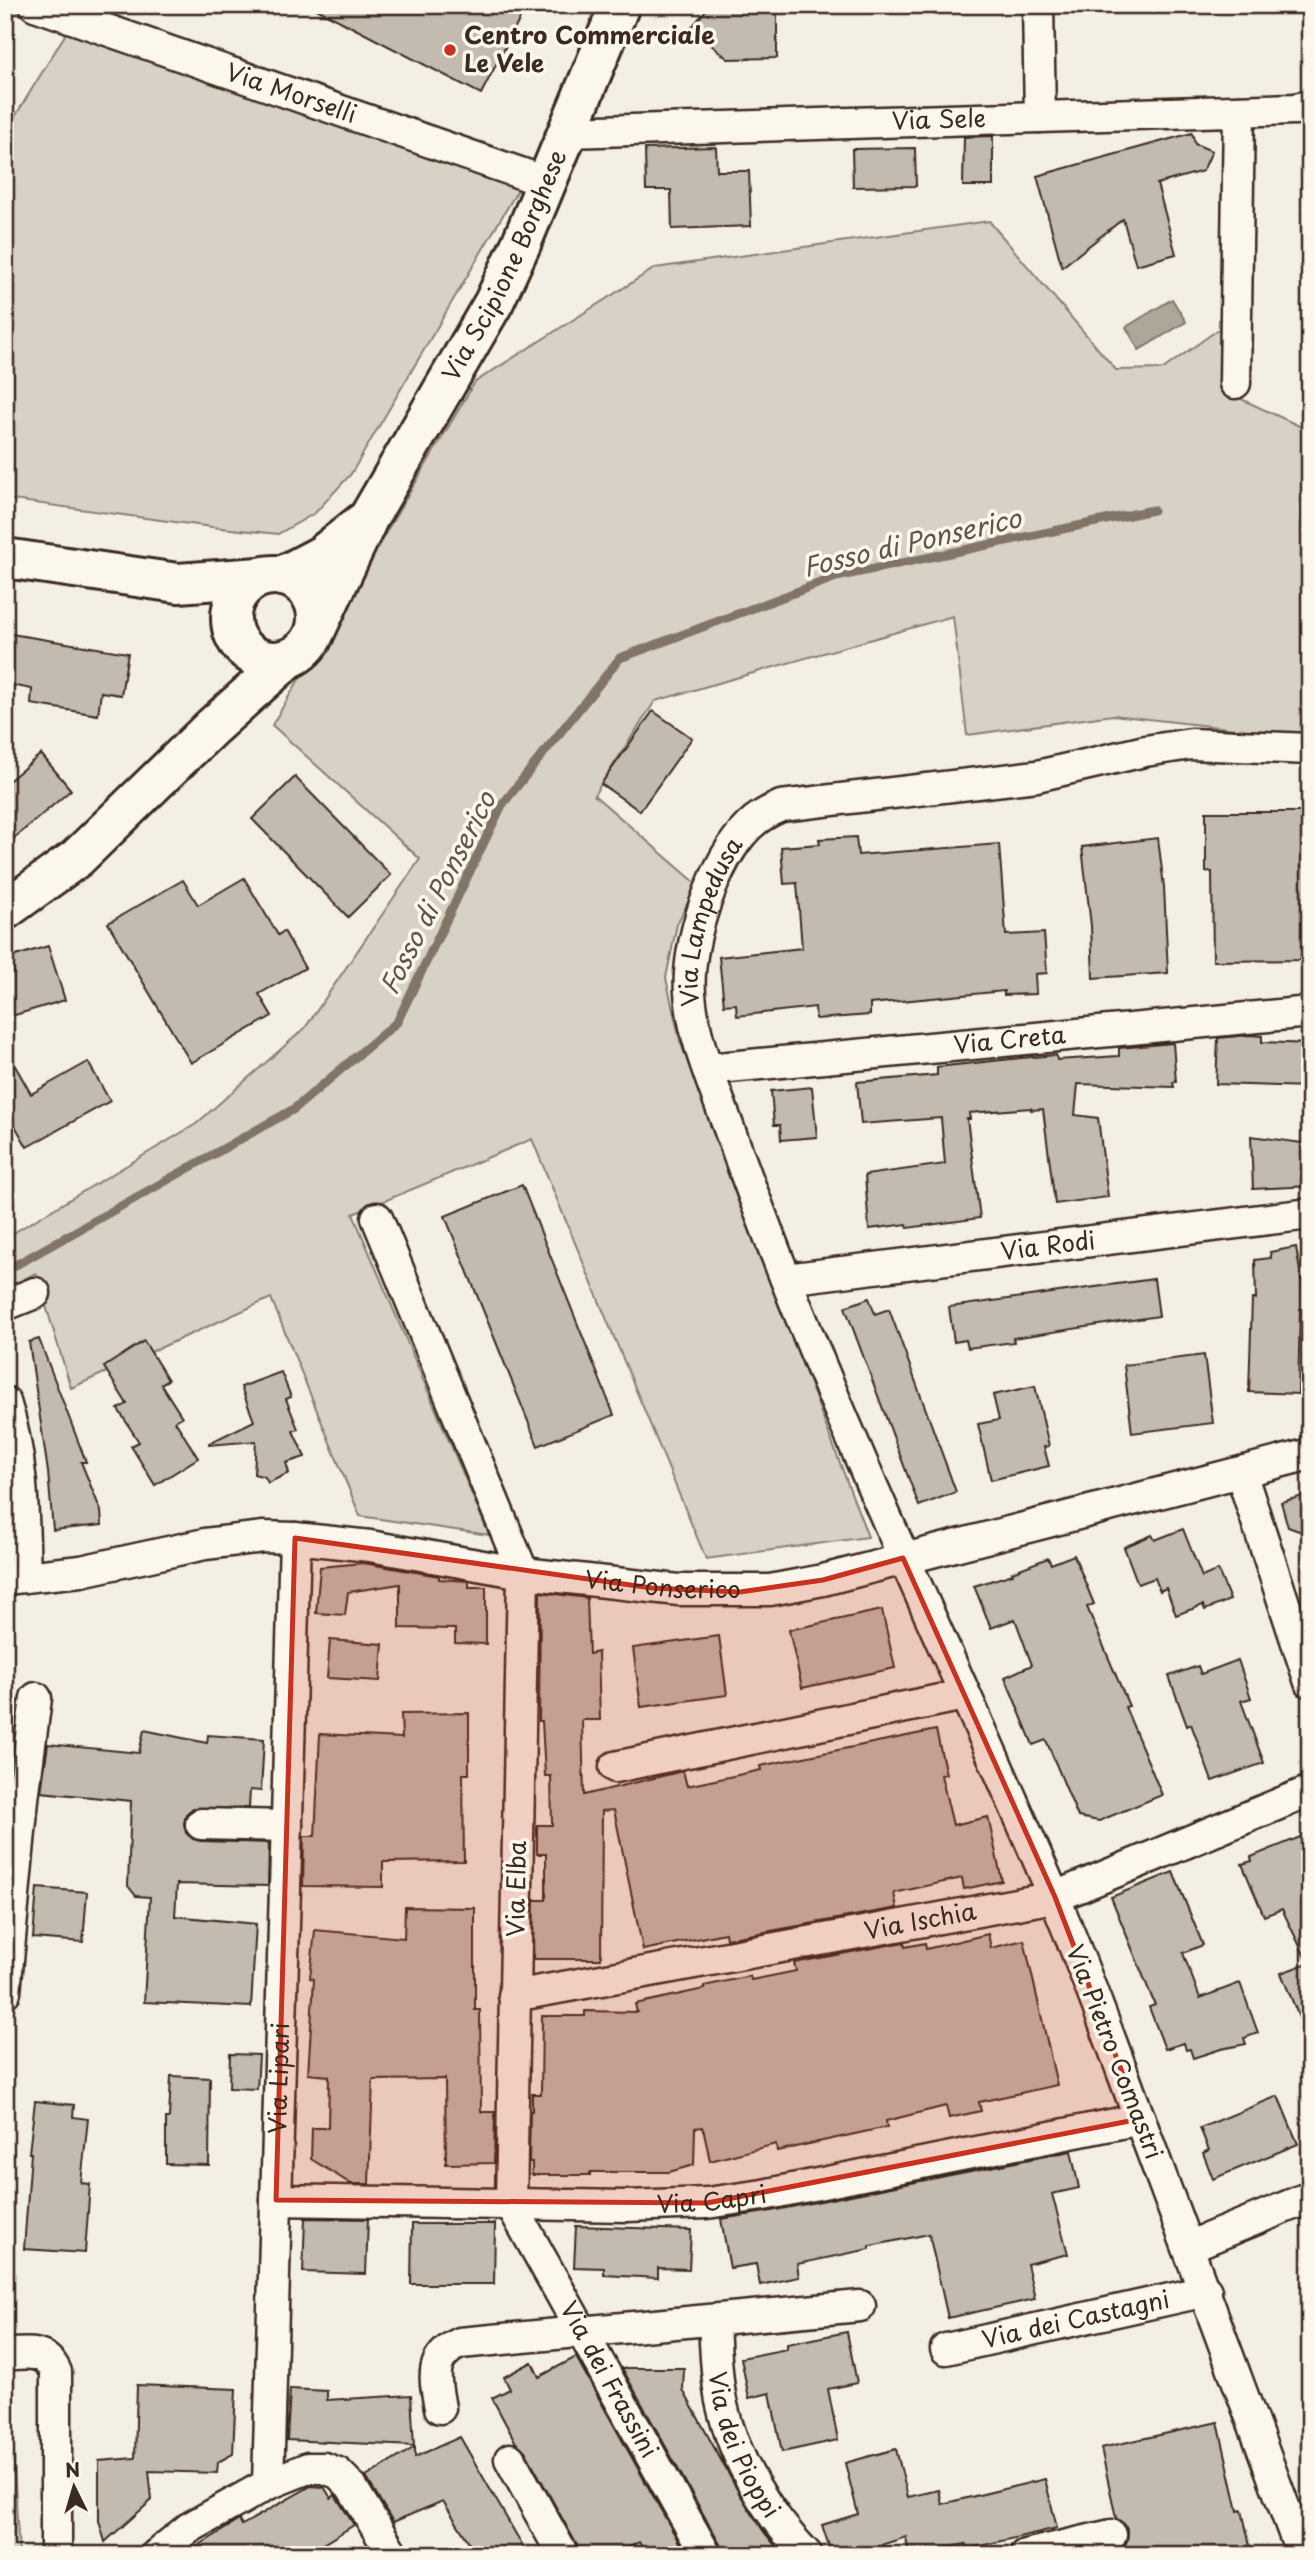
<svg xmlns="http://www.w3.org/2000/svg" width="1315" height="2560" viewBox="0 0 1315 2560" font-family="'Playpen Sans',sans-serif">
<rect width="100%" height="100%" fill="#f3efe4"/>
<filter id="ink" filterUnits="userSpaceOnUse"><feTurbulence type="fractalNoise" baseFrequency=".0143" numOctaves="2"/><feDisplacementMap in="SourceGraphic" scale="14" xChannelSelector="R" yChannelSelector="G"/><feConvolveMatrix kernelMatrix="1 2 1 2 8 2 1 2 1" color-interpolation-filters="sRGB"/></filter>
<g filter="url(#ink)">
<g fill="#d8d1c6" stroke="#8a7e72" stroke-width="2">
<polygon points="68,30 523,181 351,474 315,513 278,534 212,527 5,499 5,133"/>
<polygon points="989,221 1116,370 1163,369 1230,321 1224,391 1310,431 1310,731 1307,737 1113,715 967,735 953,616 655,701 594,795 697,884 677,924 666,978 680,1041 868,1537 706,1559 532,1139 353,1214 489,1535 360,1516 271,1298 71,1388 36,1273 5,1289 5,1238 196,1124 305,1028 420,859 272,725 475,382 655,268"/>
<polygon points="5,2376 9,2376 19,2555 5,2555"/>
</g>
<polygon fill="#afa69a" stroke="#817468" stroke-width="2" points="1172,299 1186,322 1139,350 1126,327"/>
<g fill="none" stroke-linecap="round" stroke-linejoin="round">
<polyline stroke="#817468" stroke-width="9" points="5,1271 294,1109 397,1022 502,805 620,658 836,577 1153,510"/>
</g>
<g fill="#c3bbb0" stroke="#3b2a1e" stroke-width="2">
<polygon points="309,5 527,5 481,94"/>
<polygon points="710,5 777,5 777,58 728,59 691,28"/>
<polygon points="1192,133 1195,144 1212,151 1203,171 1157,184 1176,254 1136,265 1123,219 1062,267 1037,176"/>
<polygon points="993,136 993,186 963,186 964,137"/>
<polygon points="716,147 717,171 749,171 751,226 672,229 671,190 646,190 645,149"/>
<polygon points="915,148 916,186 853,187 852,149"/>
<polygon points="5,633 128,653 121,695 101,692 98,715 31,704 32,689 5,684"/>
<polygon points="653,711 692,738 640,811 601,784"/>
<polygon points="41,754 71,790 5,846 5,784"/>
<polygon points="295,777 391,875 348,917 252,819"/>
<polygon points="1206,812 1310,812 1310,960 1213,961 1212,872 1206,872"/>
<polygon points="856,837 858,855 999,844 1006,935 1044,933 1047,973 1035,974 1036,994 1004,995 1004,991 870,1004 870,1015 816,1019 815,1007 737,1016 736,1004 724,1005 719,957 802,948 797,883 784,884 781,847 820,844 819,839"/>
<polygon points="1158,838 1164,887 1168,973 1093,978 1091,926 1082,847"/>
<polygon points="244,878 278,935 284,931 305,968 259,994 272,1016 191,1063 108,923 183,880 198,905"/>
<polygon points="48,946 65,1000 5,1018 5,976 14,973 9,958"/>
<polygon points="1250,1035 1262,1036 1262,1042 1310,1044 1310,1087 1216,1084 1218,1038"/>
<polygon points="1173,1043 1176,1082 1173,1082 1174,1087 1078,1084 1075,1115 1098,1118 1108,1197 1055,1204 1043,1109 1031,1110 1031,1108 969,1113 970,1119 967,1119 980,1218 908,1228 907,1224 869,1229 865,1175 945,1164 941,1118 861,1124 857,1082 937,1075 937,1067 1021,1058 1056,1055 1057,1060 1119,1056 1119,1048"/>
<polygon points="5,1048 31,1094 88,1062 110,1101 27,1147 5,1108"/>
<polygon points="812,1087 817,1137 781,1140 780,1125 774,1125 771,1091"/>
<polygon points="1251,1136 1310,1144 1310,1186 1253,1189"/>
<polygon points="522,1185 614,1415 538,1446 445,1216"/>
<polygon points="1296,1247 1306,1308 1300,1309 1298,1394 1249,1392 1252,1299 1256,1299 1255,1260 1271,1258 1270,1252"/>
<polygon points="1154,1279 1159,1316 1013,1338 1014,1342 968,1348 966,1340 954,1342 949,1307"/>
<polygon points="869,1298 875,1314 889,1309 956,1492 919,1506 845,1307"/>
<polygon points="39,1339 86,1462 81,1462 101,1511 102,1525 53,1530 48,1472 29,1342"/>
<polygon points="144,1341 168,1380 161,1384 182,1417 175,1421 198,1458 155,1485 131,1446 139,1442 118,1409 127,1404 104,1367"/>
<polygon points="1204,1355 1213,1423 1132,1433 1124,1365"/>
<polygon points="281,1372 291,1397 286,1399 298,1429 293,1431 305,1457 286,1463 289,1473 268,1483 265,1477 254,1474 256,1441 209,1445 209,1443 254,1421 241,1387"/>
<polygon points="1035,1386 1049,1446 1044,1447 1049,1466 991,1480 978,1424 999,1420 993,1395"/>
<polygon points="1310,1494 1310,1535 1288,1527 1281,1502"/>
<polygon points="1183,1529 1202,1577 1218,1570 1230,1600 1205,1610 1203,1605 1176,1615 1166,1588 1160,1591 1155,1578 1138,1584 1124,1547 1152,1535 1155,1540"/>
<polygon points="1074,1555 1094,1604 1087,1607 1129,1706 1125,1707 1162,1795 1099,1821 1078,1817 1046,1740 1033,1745 1005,1677 1032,1665 1015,1619 991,1628 974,1586 1013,1574 1012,1572 1048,1558 1051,1564"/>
<polygon points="363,1563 439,1576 439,1579 469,1581 469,1587 486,1587 486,1644 455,1643 455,1629 400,1628 400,1584 348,1592 345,1615 316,1613 320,1567"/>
<polygon points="540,1592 587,1598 589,1654 598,1652 600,1720 582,1720 584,1795 683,1771 687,1786 761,1770 760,1766 936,1730 946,1774 941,1775 953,1825 988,1817 1002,1881 964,1889 962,1878 894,1893 897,1908 726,1939 725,1933 643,1950 614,1810 602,1811 601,1959 533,1959 534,1900 546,1900 546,1854 537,1854 537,1825 552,1825 551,1776 545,1776 542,1721 539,1721"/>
<polygon points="882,1610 895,1668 802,1688 789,1630"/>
<polygon points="719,1636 727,1695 641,1707 633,1648"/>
<polygon points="330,1640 383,1644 380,1681 327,1678"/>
<polygon points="1238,1660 1251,1698 1241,1701 1264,1763 1212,1781 1191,1724 1187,1726 1169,1676 1198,1666 1201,1674"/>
<polygon points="469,1713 469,1774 463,1774 464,1861 383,1862 383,1887 303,1886 304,1836 315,1836 320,1734 402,1738 401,1714"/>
<polygon points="144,1730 207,1743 208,1735 264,1739 261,1791 250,1790 249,1808 193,1808 186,1814 184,1824 186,1833 193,1839 200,1841 269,1843 268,1886 177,1884 175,1916 256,1924 251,2007 144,2002 150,1897 136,1896 128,1886 131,1801 41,1792 48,1744 139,1753"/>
<polygon points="1310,1833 1310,2041 1309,2042 1281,1973 1308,1963 1282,1909 1264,1916 1242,1864 1252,1861 1251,1857"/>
<polygon points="1173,1872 1203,1945 1183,1953 1200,1998 1240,1983 1258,2033 1244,2038 1246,2044 1221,2049 1193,2058 1190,2049 1186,2050 1184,2043 1165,2049 1149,2007 1155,2005 1111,1897"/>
<polygon points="37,1888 87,1892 83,1942 33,1938"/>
<polygon points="405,1907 475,1908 475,2010 480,2010 481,2112 495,2112 494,2163 446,2164 445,2079 373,2080 369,2184 351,2184 311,2159 312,2128 328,2128 329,2076 308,2074 314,1979 310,1978 315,1930 404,1938"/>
<polygon points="988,1934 991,1948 1024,1940 1057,2085 979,2102 981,2111 949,2118 946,2106 886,2121 887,2127 777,2151 776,2144 710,2161 703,2127 695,2128 694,2165 669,2172 590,2172 590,2175 532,2175 532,2162 529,2162 530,2111 532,2111 532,2094 541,2094 542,2016 585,2016 585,2011 637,2012 635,2004 704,1989 704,1986 750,1976 751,1980 796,1971 794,1963 904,1942 905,1947 925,1943 926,1949"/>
<polygon points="230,2054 259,2055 257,2089 229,2088"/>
<polygon points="171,2076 210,2078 209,2165 166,2164 166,2118 169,2118"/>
<polygon points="1278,2096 1298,2144 1213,2179 1203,2153 1209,2150 1200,2128"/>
<polygon points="35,2101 74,2105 73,2117 88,2119 81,2183 90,2184 85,2253 24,2249 31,2153 29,2153"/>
<polygon points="1071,2151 1079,2188 1052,2194 1068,2254 1027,2264 1035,2299 948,2318 929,2234 870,2246 870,2249 797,2264 799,2277 760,2285 756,2264 730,2268 721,2219 766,2212"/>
<polygon points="305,2218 368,2219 366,2274 303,2272"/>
<polygon points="412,2224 495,2224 494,2284 411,2284"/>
<polygon points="576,2226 691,2230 689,2269 658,2268 658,2278 604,2275 604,2268 574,2267"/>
<polygon points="847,2332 857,2383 828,2389 838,2440 782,2452 770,2393 749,2398 741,2358 787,2349 787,2344"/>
<polygon points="576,2357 686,2555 646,2555 639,2542 615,2555 580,2555 578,2547 525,2451 516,2443 492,2398 510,2389 504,2377 532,2362 539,2377"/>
<polygon points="622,2368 684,2368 683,2390 739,2493 764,2532 783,2555 723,2555 721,2546"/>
<polygon points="137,2385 236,2389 233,2454 218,2462 217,2473 149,2471 152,2500 105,2542 99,2521 99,2461 135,2458"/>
<polygon points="290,2389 327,2391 327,2400 411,2395 414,2446 287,2440"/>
<polygon points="1218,2422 1238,2511 1242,2510 1251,2551 1231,2555 1124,2555 1123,2548 1127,2541 1128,2532 1124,2524 1116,2518 1101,2448"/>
<polygon points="460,2437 528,2555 477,2555 443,2501 393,2522 366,2477 415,2447 415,2457"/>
<polygon points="896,2449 908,2497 939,2490 942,2504 1045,2479 1057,2528 967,2549 966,2544 909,2555 906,2537 850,2555 832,2555 822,2525 858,2514 845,2463"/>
<polygon points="311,2486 324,2487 331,2498 335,2495 354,2525 305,2555 184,2555 239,2520 242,2525"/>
</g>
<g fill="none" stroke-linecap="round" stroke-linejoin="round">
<g stroke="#3b2a1e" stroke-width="35">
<g id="street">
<path id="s1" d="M35,5L546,182"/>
<polyline points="1038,5 1040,117"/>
<path id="s2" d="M568,132L1295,109L1310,106"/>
<polyline points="1235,383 1239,111"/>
<path id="s3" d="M708,1069L1310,1012"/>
<path id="s4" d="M377,1218L523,1573L511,2204L706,2555"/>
<path id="s5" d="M786,1279L1310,1214"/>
<polyline points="5,1305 35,1293"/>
<path d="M5,1402C24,1460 23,1517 25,1577"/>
<polyline points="1241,1473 1310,1682"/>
<path id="s6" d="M5,1579L81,1571L205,1544L264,1537L295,1538L370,1546L523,1573L679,1590H770L823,1580L1310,1454"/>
<polyline points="615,1767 964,1695"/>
<polyline points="201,1824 287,1826"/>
<polyline points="5,1992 23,1799 36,1698"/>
<path id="s7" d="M514,1996L1055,1897L1310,1791"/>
<path id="s8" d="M276,2200L627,2206L707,2203L763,2195L1140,2119"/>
<polyline points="1188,2247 1310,2197"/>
<path id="s9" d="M714,2320C715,2347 716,2375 721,2401C733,2458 767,2514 807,2555"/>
<path id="s10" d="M946,2349L1206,2291"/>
<path d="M5,2355C26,2353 46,2349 56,2372V2555"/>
<path d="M440,2408C435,2379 428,2358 460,2343L860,2306"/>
<polyline points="510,2459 563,2555"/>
<polyline points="268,2484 308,2468 324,2468 338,2473 351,2486 393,2555"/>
<path id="s11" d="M156,2555L189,2528L268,2484L295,1538"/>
<polyline points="1025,2555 1111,2535"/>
<path id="s12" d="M1302,2555C1252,2417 1200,2281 1149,2144C1118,2061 1088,1976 1053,1894C957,1669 849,1449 763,1220C749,1184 736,1148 723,1112C709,1074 693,1035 690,993C686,945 714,860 749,826C758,817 769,811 781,806L1037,776L1145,751L1191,744L1310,749"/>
</g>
</g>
<g stroke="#3b2a1e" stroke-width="44">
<g id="secondary">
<polyline points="5,558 178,583 259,577"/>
<circle cx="274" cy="618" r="43"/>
<polyline points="282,576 322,555 362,523"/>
<path id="s13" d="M316,630L369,517L494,302L521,244L620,5"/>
<polyline points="5,910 77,858 212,727 288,659"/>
</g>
</g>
<use href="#street" stroke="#fbf7ec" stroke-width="30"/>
<use href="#secondary" stroke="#fbf7ec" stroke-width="38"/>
</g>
</g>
<path fill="#c8321e" fill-opacity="0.2" stroke="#c8321e" stroke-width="5" stroke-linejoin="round" d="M295,1538L652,1588L740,1592L823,1580L903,1558L1055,1897L1140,2119L707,2203L276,2200Z"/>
<circle fill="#c8321e" stroke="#fbf7ec" stroke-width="2.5" cx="450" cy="50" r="7"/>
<g text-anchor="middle" stroke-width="7" stroke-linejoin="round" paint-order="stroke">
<g font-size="24" font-weight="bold" fill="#3b2a1e" stroke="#fbf7ec" text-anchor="start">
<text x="464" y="44">Centro Commerciale<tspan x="464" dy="28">Le Vele</tspan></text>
</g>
<g font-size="24" fill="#3b2a1e" stroke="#fbf7ec">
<text dy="8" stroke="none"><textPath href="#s1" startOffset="271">Via Morselli</textPath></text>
<text dy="8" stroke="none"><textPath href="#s2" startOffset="371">Via Sele</textPath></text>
<text dy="8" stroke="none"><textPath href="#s13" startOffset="411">Via Scipione Borghese</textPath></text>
<text dy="8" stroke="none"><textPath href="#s12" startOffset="1754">Via Lampedusa</textPath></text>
<text dy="8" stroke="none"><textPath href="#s3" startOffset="303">Via Creta</textPath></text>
<text dy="8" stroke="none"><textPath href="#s5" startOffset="264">Via Rodi</textPath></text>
<text dy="8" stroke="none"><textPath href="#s6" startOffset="665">Via Ponserico</textPath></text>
<text transform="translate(517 1889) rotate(-89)" y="8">Via Elba</text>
<text dy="8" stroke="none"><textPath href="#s7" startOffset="413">Via Ischia</textPath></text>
<text transform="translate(1114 2052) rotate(69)" y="8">Via Pietro Comastri</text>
<text dy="8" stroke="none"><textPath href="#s11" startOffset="539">Via Lipari</textPath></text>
<text dy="8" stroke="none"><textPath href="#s8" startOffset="436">Via Capri</textPath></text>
<text dy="8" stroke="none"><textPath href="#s10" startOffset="133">Via dei Castagni</textPath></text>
<text dy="8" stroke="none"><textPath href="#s4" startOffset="1216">Via dei Frassini</textPath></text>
<text dy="8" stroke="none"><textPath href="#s9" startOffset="130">Via dei Pioppi</textPath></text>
</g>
<g font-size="26" font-style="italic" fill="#645549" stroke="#fbf7ec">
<text transform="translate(912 543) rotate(-13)" y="9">Fosso di Ponserico</text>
<text transform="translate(438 893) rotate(-63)" y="9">Fosso di Ponserico</text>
</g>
</g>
<rect width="1315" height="2560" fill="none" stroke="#fbf7ec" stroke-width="28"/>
<rect x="14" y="14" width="1287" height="2532" fill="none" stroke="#3b2a1e" stroke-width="2.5" filter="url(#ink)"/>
<g transform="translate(74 2487) rotate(355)" stroke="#fbf7ec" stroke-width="5" paint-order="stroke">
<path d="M0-5L12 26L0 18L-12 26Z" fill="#3b2a1e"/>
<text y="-10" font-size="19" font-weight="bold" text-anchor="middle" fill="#3b2a1e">N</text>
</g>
</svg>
